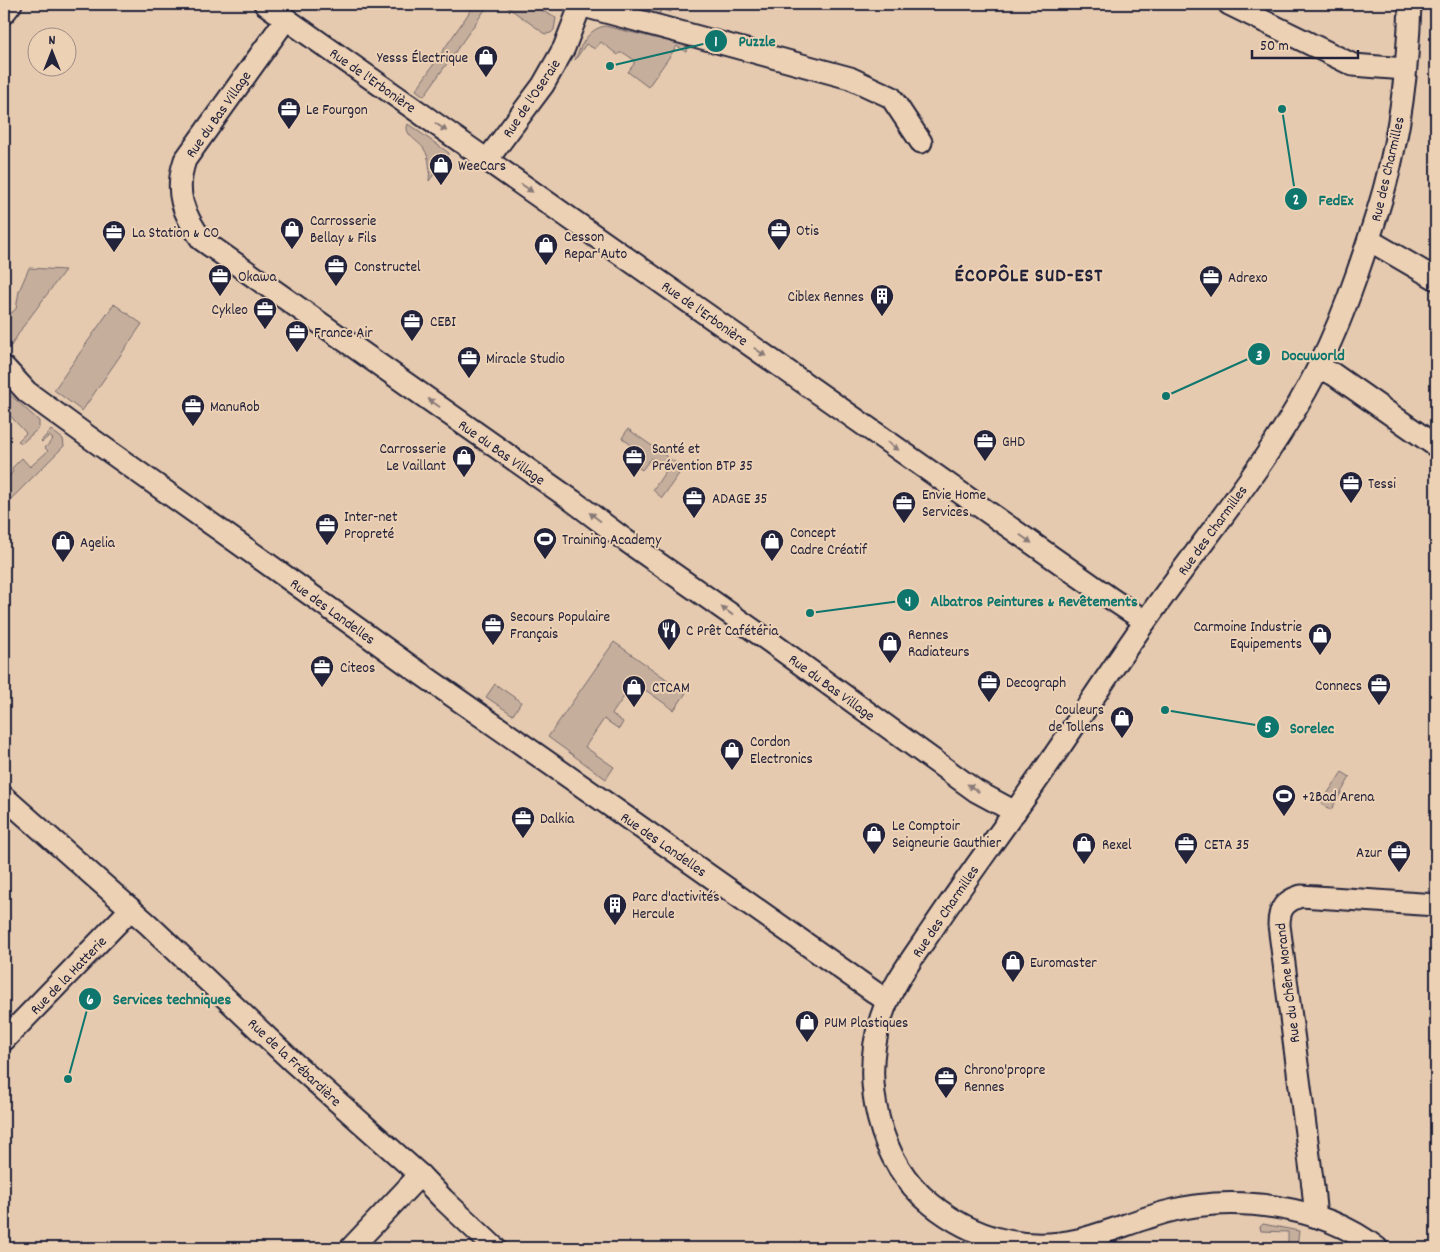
<svg xmlns="http://www.w3.org/2000/svg" width="1440" height="1252" viewBox="0 0 1440 1252" font-family="Dekko,sans-serif">
<rect width="100%" height="100%" fill="#e5caaf"/>
<filter id="ink" filterUnits="userSpaceOnUse"><feTurbulence type="fractalNoise" baseFrequency=".02" numOctaves="2"/><feDisplacementMap in="SourceGraphic" scale="10" xChannelSelector="R" yChannelSelector="G"/><feConvolveMatrix kernelMatrix="1 2 1 2 8 2 1 2 1" color-interpolation-filters="sRGB"/></filter>
<g filter="url(#ink)">
<g fill="#c5ae9c" stroke="#74686c">
<polygon points="475,4 489,4 424,96 416,90"/>
<polygon points="503,4 530,4 556,18 554,30 551,33 546,34 543,33 537,28"/>
<polygon points="651,4 658,6 658,4 671,4 671,12 661,9 659,16 650,14"/>
<path d="M605,26L684,45L688,49L686,52L677,46L648,87L628,72L634,64V60L624,53H619L618,55L601,42L595,49L586,44L575,60C581,45 588,29 605,26Z"/>
<path d="M408,124L449,153L429,181C430,171 430,158 424,149C419,141 403,135 408,124Z"/>
<polygon points="29,268 65,270 22,328 11,346 4,339 5,334 4,333 4,319 16,309 19,291"/>
<polygon points="114,304 142,324 82,411 54,390"/>
<polygon points="4,389 39,421 39,428 22,443 18,441 26,433 4,409"/>
<polygon points="628,429 683,468 662,498 653,490 667,469 651,458 642,470 622,456 630,444 622,438"/>
<polygon points="51,430 63,439 64,446 4,506 4,485 13,471 12,468 22,458 30,467 48,451 45,448 53,439 49,436 42,442 41,441"/>
<polygon points="614,642 686,693 674,710 634,682 612,714 623,722 619,729 604,719 585,747 614,767 606,779 548,737"/>
<polygon points="495,684 521,702 513,715 486,697"/>
<polygon points="1342,772 1350,777 1331,810 1321,803"/>
<polygon points="1263,1224 1299,1231 1297,1248 1275,1248 1276,1243 1288,1244 1288,1232 1261,1231 1260,1227"/>
</g>
<g fill="none" stroke-linecap="round" stroke-linejoin="round">
<g stroke="#22223b" stroke-width="25">
<g id="minor">
<polyline points="265,4 1113,600 1145,621"/>
<polyline points="1229,4 1353,65 1405,69"/>
<polyline points="580,5 850,78 891,97 921,142"/>
<polyline points="4,13 11,4"/>
<path d="M286,19L185,160C174,192 183,214 202,240L573,501L625,540L769,641L976,791L1015,812"/>
<polyline points="487,160 543,85 564,48 581,4"/>
<polyline points="1369,240 1436,279"/>
<polyline points="4,367 27,392 86,435 279,572 407,664 609,805 887,1001"/>
<polyline points="1318,368 1333,374 1436,446"/>
<polyline points="4,797 149,925 293,1062 420,1175 443,1199 495,1248"/>
<polyline points="4,1040 131,909"/>
<path d="M1314,1216L1315,1208L1313,1187L1279,925C1279,908 1285,901 1301,896L1436,905"/>
<polyline points="351,1248 420,1175"/>
<path d="M1377,1248C1322,1205 1233,1194 1166,1212C1136,1220 1108,1233 1078,1240C1024,1252 973,1238 931,1204C878,1161 861,1082 881,1018C891,986 912,959 931,931C957,892 984,855 1011,817C1058,753 1100,685 1147,619C1204,538 1273,458 1318,368C1333,338 1346,306 1357,274C1367,245 1377,216 1385,186C1401,127 1408,65 1410,4"/>
</g>
</g>
<use href="#minor" stroke="#edd1b4" stroke-width="21"/>
</g>
<defs><path id="oneway-solid" d="M-6-.8H1V-3.2L6.5 0L1 3.2V.8H-6Z" transform="scale(1.25)"/></defs>
<g fill="#887a78">
<use href="#oneway-solid" transform="translate(441 127) rotate(35)"/>
<use href="#oneway-solid" transform="translate(527 188) rotate(35)"/>
<use href="#oneway-solid" transform="translate(760 352) rotate(35)"/>
<use href="#oneway-solid" transform="translate(434 403) rotate(-145)"/>
<use href="#oneway-solid" transform="translate(893 446) rotate(35)"/>
<use href="#oneway-solid" transform="translate(595 517) rotate(-143)"/>
<use href="#oneway-solid" transform="translate(1026 539) rotate(35)"/>
<use href="#oneway-solid" transform="translate(727 611) rotate(-144)"/>
<use href="#oneway-solid" transform="translate(973 788) rotate(-146)"/>
</g>
</g>
<defs>
<g id="shop-pin" transform="scale(1.25)"><path d="M0 17L-7.5 6A9.5 9.5 0 1 1 7.5 6Z" fill="#22223b" stroke="#edd1b4"/><path d="M-5-2.5h2.3a2.7 3.5 0 0 1 5.4 0H5L5.5 6h-11ZM-1.5-2.5h3a1.5 2.3 0 0 0-3 0Z" fill="#fff"/></g>
<g id="office-pin" transform="scale(1.25)"><path d="M0 17L-7.5 6A9.5 9.5 0 1 1 7.5 6Z" fill="#22223b" stroke="#edd1b4"/><path d="M-6-3h4V-5.5h4V-3h4V5H-6ZM-1-4.5V-3h2v-1.5ZM-6 0V1H6V0Z" fill="#fff"/></g>
<g id="building-pin" transform="scale(1.25)"><path d="M0 17L-7.5 6A9.5 9.5 0 1 1 7.5 6Z" fill="#22223b" stroke="#edd1b4"/><path d="M-4-6H4V6H1V3H-1V6H-4ZM-2.5-4.3h1.7v1.8h-1.7ZM.8-4.3h1.7v1.8H.8ZM-2.5-1h1.7V.8h-1.7ZM.8-1h1.7V.8H.8Z" fill="#fff"/></g>
<g id="stadium-pin" transform="scale(1.25)"><path d="M0 17L-7.5 6A9.5 9.5 0 1 1 7.5 6Z" fill="#22223b" stroke="#edd1b4"/><path d="M0-5a6.5 5 0 1 0 0 10a6.5 5 0 1 0 0-10ZM-3.5-1.8h7v3.6h-7Z" fill="#fff"/></g>
<g id="restaurant-pin" transform="scale(1.25)"><path d="M0 17L-7.5 6A9.5 9.5 0 1 1 7.5 6Z" fill="#22223b" stroke="#edd1b4"/><path d="M-5-6h1v4h1v-4h1v4h1v-4h1v5L-1.5 .5V6h-2V.5L-5-1ZM5-6V6H3V1.5H1.5Q1.5-4 5-6Z" fill="#fff"/></g>
</defs>
<g fill-rule="evenodd">
<use href="#shop-pin" x="486" y="57"/>
<use href="#office-pin" x="289" y="109"/>
<use href="#shop-pin" x="441" y="165"/>
<use href="#shop-pin" x="292" y="229"/>
<use href="#office-pin" x="779" y="230"/>
<use href="#office-pin" x="114" y="232"/>
<use href="#shop-pin" x="546" y="245"/>
<use href="#office-pin" x="336" y="266"/>
<use href="#office-pin" x="220" y="276"/>
<use href="#office-pin" x="1211" y="277"/>
<use href="#building-pin" x="882" y="296"/>
<use href="#office-pin" x="265" y="309"/>
<use href="#office-pin" x="412" y="321"/>
<use href="#office-pin" x="297" y="332"/>
<use href="#office-pin" x="469" y="358"/>
<use href="#office-pin" x="193" y="406"/>
<use href="#office-pin" x="985" y="441"/>
<use href="#shop-pin" x="464" y="457"/>
<use href="#office-pin" x="634" y="457"/>
<use href="#office-pin" x="1351" y="483"/>
<use href="#office-pin" x="694" y="498"/>
<use href="#office-pin" x="904" y="503"/>
<use href="#office-pin" x="327" y="525"/>
<use href="#stadium-pin" x="545" y="539"/>
<use href="#shop-pin" x="772" y="541"/>
<use href="#shop-pin" x="63" y="542"/>
<use href="#office-pin" x="493" y="625"/>
<use href="#restaurant-pin" x="669" y="630"/>
<use href="#shop-pin" x="1320" y="635"/>
<use href="#shop-pin" x="890" y="643"/>
<use href="#office-pin" x="322" y="667"/>
<use href="#office-pin" x="989" y="682"/>
<use href="#office-pin" x="1379" y="685"/>
<use href="#shop-pin" x="634" y="687"/>
<use href="#shop-pin" x="1122" y="718"/>
<use href="#shop-pin" x="732" y="750"/>
<use href="#stadium-pin" x="1284" y="796"/>
<use href="#office-pin" x="523" y="818"/>
<use href="#shop-pin" x="874" y="834"/>
<use href="#shop-pin" x="1084" y="844"/>
<use href="#office-pin" x="1186" y="844"/>
<use href="#office-pin" x="1399" y="852"/>
<use href="#building-pin" x="615" y="905"/>
<use href="#shop-pin" x="1013" y="962"/>
<use href="#shop-pin" x="807" y="1022"/>
<use href="#office-pin" x="946" y="1078"/>
</g>
<g text-anchor="middle" stroke-width="4" stroke-linejoin="round" paint-order="stroke">
<g font-size="15" fill="#22223b" stroke="#edd1b4" text-anchor="start">
<text x="468" y="62" text-anchor="end">Yesss Électrique</text>
<text x="306" y="114">Le Fourgon</text>
<text x="458" y="170">WeeCars</text>
<text x="310" y="225">Carrosserie<tspan x="310" dy="17">Bellay &amp; Fils</tspan></text>
<text x="796" y="235">Otis</text>
<text x="132" y="237">La Station &amp; CO</text>
<text x="564" y="241">Cesson<tspan x="564" dy="17">Repar'Auto</tspan></text>
<text x="354" y="271">Constructel</text>
<text x="238" y="281">Okawa</text>
<text x="1228" y="282">Adrexo</text>
<text x="864" y="301" text-anchor="end">Ciblex Rennes</text>
<text x="248" y="314" text-anchor="end">Cykleo</text>
<text x="430" y="326">CEBI</text>
<text x="314" y="337">France Air</text>
<text x="486" y="363">Miracle Studio</text>
<text x="210" y="411">ManuRob</text>
<text x="1002" y="446">GHD</text>
<text x="446" y="453" text-anchor="end">Carrosserie<tspan x="446" dy="17">Le Vaillant</tspan></text>
<text x="652" y="453">Santé et<tspan x="652" dy="17">Prévention BTP 35</tspan></text>
<text x="1368" y="488">Tessi</text>
<text x="922" y="499">Envie Home<tspan x="922" dy="17">Services</tspan></text>
<text x="712" y="503">ADAGE 35</text>
<text x="344" y="521">Inter-net<tspan x="344" dy="17">Propreté</tspan></text>
<text x="790" y="537">Concept<tspan x="790" dy="17">Cadre Créatif</tspan></text>
<text x="562" y="544">Training Academy</text>
<text x="80" y="547">Agelia</text>
<text x="510" y="621">Secours Populaire<tspan x="510" dy="17">Français</tspan></text>
<text x="1302" y="631" text-anchor="end">Carmoine Industrie<tspan x="1302" dy="17">Equipements</tspan></text>
<text x="686" y="635">C Prêt Cafétéria</text>
<text x="908" y="639">Rennes<tspan x="908" dy="17">Radiateurs</tspan></text>
<text x="340" y="672">Citeos</text>
<text x="1006" y="687">Decograph</text>
<text x="1362" y="690" text-anchor="end">Connecs</text>
<text x="652" y="692">CTCAM</text>
<text x="1104" y="714" text-anchor="end">Couleurs<tspan x="1104" dy="17">de Tollens</tspan></text>
<text x="750" y="746">Cordon<tspan x="750" dy="17">Electronics</tspan></text>
<text x="1302" y="801">+2Bad Arena</text>
<text x="540" y="823">Dalkia</text>
<text x="892" y="830">Le Comptoir<tspan x="892" dy="17">Seigneurie Gauthier</tspan></text>
<text x="1102" y="849">Rexel</text>
<text x="1204" y="849">CETA 35</text>
<text x="1382" y="857" text-anchor="end">Azur</text>
<text x="632" y="901">Parc d'activités<tspan x="632" dy="17">Hercule</tspan></text>
<text x="1030" y="967">Euromaster</text>
<text x="824" y="1027">PUM Plastiques</text>
<text x="964" y="1074">Chrono'propre<tspan x="964" dy="17">Rennes</tspan></text>
</g>
<g font-size="15" fill="#22223b" stroke="#edd1b4">
<text transform="translate(373 80) rotate(35)" y="5">Rue de l'Erbonière</text>
<text transform="translate(531 98) rotate(-56)" y="5">Rue de l'Oseraie</text>
<text transform="translate(218 114) rotate(-55)" y="5">Rue du Bas Village</text>
<text transform="translate(1387 169) rotate(-77)" y="5">Rue des Charmilles</text>
<text transform="translate(705 313) rotate(35)" y="5">Rue de l'Erbonière</text>
<text transform="translate(502 452) rotate(35)" y="5">Rue du Bas Village</text>
<text transform="translate(1212 530) rotate(-54)" y="5">Rue des Charmilles</text>
<text transform="translate(333 611) rotate(36)" y="5">Rue des Landelles</text>
<text transform="translate(832 687) rotate(36)" y="5">Rue du Bas Village</text>
<text transform="translate(664 844) rotate(35)" y="5">Rue des Landelles</text>
<text transform="translate(945 911) rotate(-56)" y="5">Rue des Charmilles</text>
<text transform="translate(68 975) rotate(-46)" y="5">Rue de la Hatterie</text>
<text transform="translate(1287 983) rotate(-97)" y="5">Rue du Chêne Morand</text>
<text transform="translate(295 1062) rotate(43)" y="5">Rue de la Frébardière</text>
</g>
<g font-size="20" font-weight="bold" letter-spacing="1" fill="#22223b" stroke="#edd1b4">
<text x="1029" y="281">ÉCOPÔLE SUD-EST</text>
</g>
</g>
<path fill="none" stroke="#0f766e" stroke-width="2" d="M610 66L716 41M1282 109L1296 199M1166 396L1259 354M810 613L908 600M1165 710L1268 727M68 1079L90 999"/>
<g fill="#0f766e" stroke="#edd1b4" stroke-width="2">
<circle cx="610" cy="66" r="5"/>
<circle cx="1282" cy="109" r="5"/>
<circle cx="1166" cy="396" r="5"/>
<circle cx="810" cy="613" r="5"/>
<circle cx="1165" cy="710" r="5"/>
<circle cx="68" cy="1079" r="5"/>
<circle cx="716" cy="41" r="12"/>
<circle cx="1296" cy="199" r="12"/>
<circle cx="1259" cy="354" r="12"/>
<circle cx="908" cy="600" r="12"/>
<circle cx="1268" cy="727" r="12"/>
<circle cx="90" cy="999" r="12"/>
</g>
<g font-size="15" text-anchor="middle" font-weight="bold" fill="#fff">
<text x="716" y="46">1</text>
<text x="1296" y="204">2</text>
<text x="1259" y="360">3</text>
<text x="908" y="606">4</text>
<text x="1268" y="732">5</text>
<text x="90" y="1004">6</text>
</g>
<g font-size="16" text-anchor="middle" font-weight="bold" fill="#0f766e" stroke="#edd1b4" stroke-width="4" stroke-linejoin="round" paint-order="stroke">
<text x="757" y="46">Puzzle</text>
<text x="1336" y="205">FedEx</text>
<text x="1313" y="360">Docuworld</text>
<text x="1034" y="606">Albatros Peintures &amp; Revêtements</text>
<text x="1312" y="733">Sorelec</text>
<text x="172" y="1004">Services techniques</text>
</g>
<rect width="1440" height="1252" fill="none" stroke="#edd1b4" stroke-width="20"/>
<rect x="10" y="10" width="1420" height="1232" fill="none" stroke="#22223b" stroke-width="2" filter="url(#ink)"/>
<g transform="translate(52 52)"><circle r="24" fill="#edd1b4" stroke="#9c8b84"/>
<path d="M0-4L9 19L0 12L-9 19Z" fill="#22223b"/>
<text y="-8" font-size="14" font-weight="bold" text-anchor="middle" fill="#22223b">N</text>
</g>
<path d="M1252 50v8h106v-8" fill="none" stroke="#22223b" stroke-width="2.5"/>
<text x="1260" y="50" font-size="15" fill="#22223b" stroke="#edd1b4" stroke-width="4" paint-order="stroke">50 m</text>
</svg>
